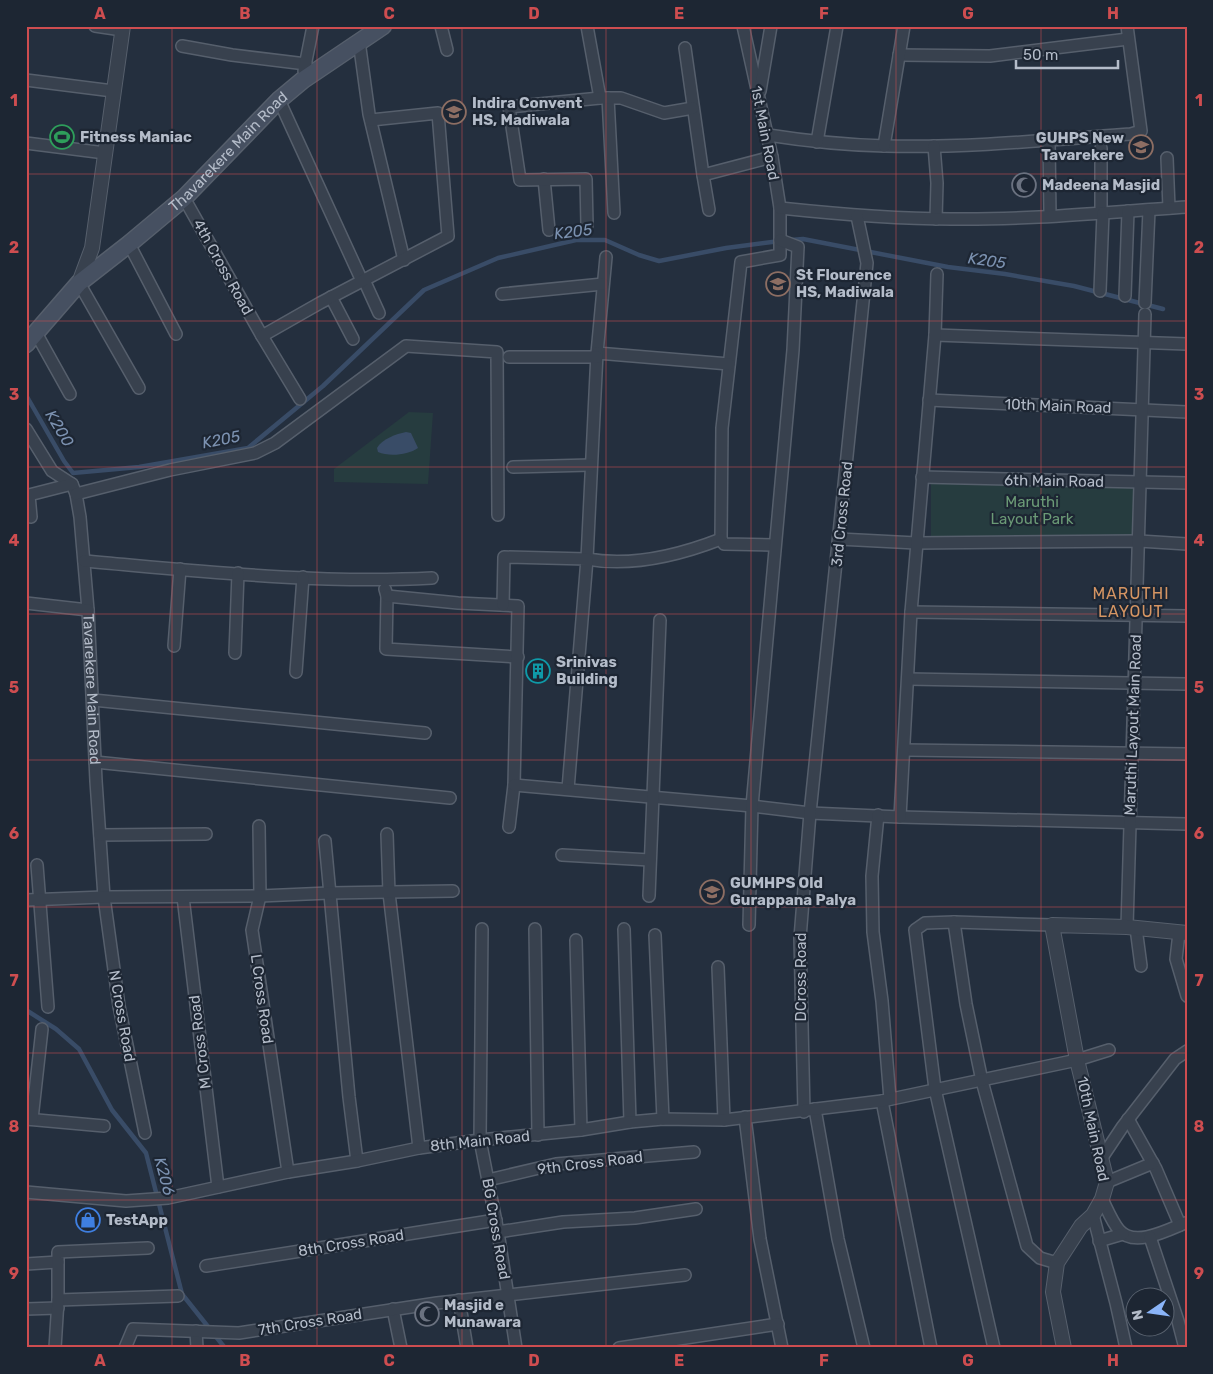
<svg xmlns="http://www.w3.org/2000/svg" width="1213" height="1374" viewBox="0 0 1213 1374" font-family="Rubik,sans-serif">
<rect width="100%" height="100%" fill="#242f3e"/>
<g fill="#263c3f">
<polygon points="409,412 433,413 428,484 334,482 334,469"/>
<polygon points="931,483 1134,486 1133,539 931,536"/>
</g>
<path fill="#394c67" d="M406,432L411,433L418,448C408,455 389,457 378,452L377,448C382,439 396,434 406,432Z"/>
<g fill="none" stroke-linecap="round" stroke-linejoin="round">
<g stroke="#394c67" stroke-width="4.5">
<polyline points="791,240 803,239 948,267 1005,274 1074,286 1163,309"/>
<polyline points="26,395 64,461 73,473 139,467 248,448 323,386 424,290 498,258 576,240 605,240 639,255 659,261 726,248 780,241"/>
<polyline points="26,1010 56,1029 79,1049 112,1110 146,1153 182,1294 225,1348"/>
</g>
<g stroke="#565f6c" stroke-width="14">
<g id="minor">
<polyline points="95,26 122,30"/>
<polyline points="441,26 447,50"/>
<polyline points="587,26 600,98"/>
<polyline points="743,26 772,157 780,208 780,255 741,262 722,428 721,539 724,544 774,545"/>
<polyline points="359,41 369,114 404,260"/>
<polyline points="182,46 232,55 306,64"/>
<polyline points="685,48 703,175 772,157"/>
<polyline points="899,55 990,56 1128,39"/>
<polyline points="304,71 313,26"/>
<polyline points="26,80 113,91"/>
<polyline points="760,91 771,26"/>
<polyline points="608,98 614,213"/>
<polyline points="279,100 362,281"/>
<path d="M768,135C806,141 845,145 885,146C966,148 1049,140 1131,134L1141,131L1127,26"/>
<polyline points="1049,139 1050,216"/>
<polyline points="817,142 837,26"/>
<polyline points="26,143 105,153"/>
<polyline points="884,146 904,26"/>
<polyline points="934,146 937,183 936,219"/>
<polyline points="1101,148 1101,213"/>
<polyline points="1167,158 1169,208"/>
<polyline points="703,175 709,210"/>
<polyline points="544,179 549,230"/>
<polyline points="184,198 262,336 300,399"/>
<path d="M780,208C837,214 893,219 951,219C1029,220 1108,212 1187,207"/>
<polyline points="587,225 586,179 520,180 509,107 600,98 621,98 664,113 693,108"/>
<polyline points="129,244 176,334"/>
<polyline points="606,257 597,353 729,364"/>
<polyline points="364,280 379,313"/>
<polyline points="79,283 139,388"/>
<polyline points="1100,291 1103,213"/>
<polyline points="502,294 603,284"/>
<polyline points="1125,296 1128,211"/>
<polyline points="331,297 353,339"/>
<polyline points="1145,303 1149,210"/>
<polyline points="36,333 70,394"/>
<polyline points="935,335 1187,344"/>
<polyline points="262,336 320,303 448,236 438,113 371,120"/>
<path d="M597,353L587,559C631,567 680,555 721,539"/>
<polyline points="509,357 597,357"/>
<polyline points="929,400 1187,412"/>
<path id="s1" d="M26,429L52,471L72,484L76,494L80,517L88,610L96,781L104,897L119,1006L145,1133"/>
<polyline points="513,467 591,465"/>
<polyline points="922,477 1187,483"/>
<polyline points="76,494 170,470 255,453 275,443 406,346 497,352 498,515"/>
<polyline points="31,517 29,495 72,484"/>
<polyline points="839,539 916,543 1139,541 1187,544"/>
<path d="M84,561C200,571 316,584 432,578"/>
<polyline points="385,589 387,596 386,649 518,657"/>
<polyline points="387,596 458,603 518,606 514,785 509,827"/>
<polyline points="26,603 88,610"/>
<polyline points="503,605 504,557 587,559 568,789"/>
<polyline points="911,612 1187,616"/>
<polyline points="174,646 180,569"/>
<polyline points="235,653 238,573"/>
<polyline points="296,672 303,577"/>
<polyline points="908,679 1187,684"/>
<polyline points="93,700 425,733"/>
<polyline points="904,750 1187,754"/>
<polyline points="95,762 450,798"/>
<polyline points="514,785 752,806 810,813 900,817 1187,824"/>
<polyline points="878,815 872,876 873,932 882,1001 890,1099"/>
<polyline points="900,817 911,612 935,335 937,274"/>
<polyline points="259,826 260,896 252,930 288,1172"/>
<polyline points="387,834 389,893 419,1148"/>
<polyline points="100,835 206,834"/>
<polyline points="325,841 349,1097 357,1161"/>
<polyline points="562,855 650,860"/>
<polyline points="37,865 48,1007"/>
<polyline points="649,896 660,620"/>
<polyline points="183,897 218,1187"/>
<polyline points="26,900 104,897 260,896 329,893 453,891"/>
<polyline points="954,922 966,1004 982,1081 1027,1246 1040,1258 1057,1263"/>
<polyline points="749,925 752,806 793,350 798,247 780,240"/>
<polyline points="1127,927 1145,314"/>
<polyline points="1136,928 1141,966"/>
<polyline points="482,929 480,1140 498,1232 516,1348"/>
<polyline points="535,929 538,1135"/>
<polyline points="624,929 630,1122"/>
<polyline points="1179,933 1176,959 1187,996"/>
<polyline points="655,935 663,1119"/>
<polyline points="576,940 581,1130"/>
<polyline points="718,967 724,1120"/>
<polyline points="882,1101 931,1348"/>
<polyline points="815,1109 838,1239 864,1348"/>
<polyline points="804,1112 800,938 810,813 867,263 857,216"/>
<polyline points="745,1117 760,1239 782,1348"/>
<polyline points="26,1119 104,1126"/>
<polyline points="32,1119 42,1029"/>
<polyline points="1128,1119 1156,1169 1180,1225"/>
<polyline points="1101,1159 1123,1126 1175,1059 1187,1051"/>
<polyline points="488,1180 556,1164 694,1152"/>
<polyline points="1107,1182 1153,1163"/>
<polyline points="26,1192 126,1201 168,1198 288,1172 357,1161 419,1148 480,1140 581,1130 630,1122 663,1119 724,1120 882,1101 1077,1060 1109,1050"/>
<path d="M1102,1199C1107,1209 1112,1222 1119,1230C1134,1248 1168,1230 1185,1223"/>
<polyline points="1093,1215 1116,1303 1126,1348"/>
<polyline points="498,1232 563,1222 635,1218 696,1209"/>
<polyline points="1150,1237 1178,1321 1185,1348"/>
<polyline points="1099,1241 1123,1234"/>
<polyline points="26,1264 58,1262"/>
<polyline points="206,1266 496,1220"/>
<polyline points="58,1300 178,1296"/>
<polyline points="459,1300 467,1348"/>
<polyline points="26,1309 58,1308"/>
<polyline points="393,1309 401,1348"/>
<polyline points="196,1331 197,1348"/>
<polyline points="55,1348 58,1300 58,1252 148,1248"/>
<polyline points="125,1348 133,1329 239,1333 437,1303 685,1275"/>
<polyline points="619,1348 778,1324"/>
<polyline points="994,1348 935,1089 915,930 925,923 954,922 1052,925"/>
</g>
</g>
<g stroke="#565f6c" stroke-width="16">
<g id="tertiary">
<polyline points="79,283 92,248 123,26"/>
<polyline points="1064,1348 1053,1292 1057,1263 1081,1226 1093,1215 1102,1199 1107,1182 1077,1060 1052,925 1127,927 1187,933"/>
</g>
</g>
<g stroke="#565f6c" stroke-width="19">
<g id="secondary">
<path id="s2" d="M26,344L79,283L129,244L184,198L279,100L303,80L383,26"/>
</g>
</g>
<use href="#minor" stroke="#38414e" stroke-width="11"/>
<use href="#tertiary" stroke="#38414e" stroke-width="14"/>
<use href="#secondary" stroke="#465061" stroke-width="16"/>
</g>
<path fill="none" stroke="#ce4d50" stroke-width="1" stroke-opacity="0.55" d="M172,26V1348M317,26V1348M462,26V1348M606,26V1348M751,26V1348M896,26V1348M1041,26V1348M26,174H1187M26,321H1187M26,467H1187M26,614H1187M26,760H1187M26,907H1187M26,1053H1187M26,1200H1187"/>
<defs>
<g id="school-ring" transform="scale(1.25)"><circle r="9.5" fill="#1d2633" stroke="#8d6e63" stroke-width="1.5"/><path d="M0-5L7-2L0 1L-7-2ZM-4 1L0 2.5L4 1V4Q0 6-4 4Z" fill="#8d6e63"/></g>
<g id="stadium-ring" transform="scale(1.25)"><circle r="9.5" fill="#1d2633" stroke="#2e9e5b" stroke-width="1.5"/><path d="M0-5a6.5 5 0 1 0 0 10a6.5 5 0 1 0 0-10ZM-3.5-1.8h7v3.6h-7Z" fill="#2e9e5b"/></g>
<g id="mosque-ring" transform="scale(1.25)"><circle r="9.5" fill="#1d2633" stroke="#6b7280" stroke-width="1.5"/><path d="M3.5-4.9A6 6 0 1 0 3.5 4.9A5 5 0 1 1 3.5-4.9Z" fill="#6b7280"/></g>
<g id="building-ring" transform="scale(1.25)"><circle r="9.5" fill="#1d2633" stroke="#0f9aa8" stroke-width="1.5"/><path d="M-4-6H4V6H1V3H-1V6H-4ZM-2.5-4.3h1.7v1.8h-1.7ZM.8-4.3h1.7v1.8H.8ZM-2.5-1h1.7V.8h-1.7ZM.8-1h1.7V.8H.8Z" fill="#0f9aa8"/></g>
<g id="shop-ring" transform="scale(1.25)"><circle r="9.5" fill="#1d2633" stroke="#3f7fe0" stroke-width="1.5"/><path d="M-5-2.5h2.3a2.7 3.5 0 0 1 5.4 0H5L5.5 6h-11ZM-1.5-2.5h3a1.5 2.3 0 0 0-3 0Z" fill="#3f7fe0"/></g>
</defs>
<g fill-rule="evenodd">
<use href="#school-ring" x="454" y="112"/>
<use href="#stadium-ring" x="62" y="137"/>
<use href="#school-ring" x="1141" y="147"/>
<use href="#mosque-ring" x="1024" y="185"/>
<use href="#school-ring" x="778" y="284"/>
<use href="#building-ring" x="538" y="671"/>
<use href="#school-ring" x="712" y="892"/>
<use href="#shop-ring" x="88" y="1220"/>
<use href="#mosque-ring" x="427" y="1314"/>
</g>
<g text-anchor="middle" stroke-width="4.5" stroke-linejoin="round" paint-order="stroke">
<g font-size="15" font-weight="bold" fill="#b4bcc9" stroke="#1d2633" text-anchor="start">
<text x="472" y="108">Indira Convent<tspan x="472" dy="17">HS, Madiwala</tspan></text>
<text x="80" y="142">Fitness Maniac</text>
<text x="1124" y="143" text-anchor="end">GUHPS New<tspan x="1124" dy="17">Tavarekere</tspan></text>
<text x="1042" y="190">Madeena Masjid</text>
<text x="796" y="280">St Flourence<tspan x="796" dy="17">HS, Madiwala</tspan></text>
<text x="556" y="667">Srinivas<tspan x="556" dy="17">Building</tspan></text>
<text x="730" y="888">GUMHPS Old<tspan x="730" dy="17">Gurappana Palya</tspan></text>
<text x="106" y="1225">TestApp</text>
<text x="444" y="1310">Masjid e<tspan x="444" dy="17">Munawara</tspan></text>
</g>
<g font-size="15" fill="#b4bcc9" stroke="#1d2633">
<text transform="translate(765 133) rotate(79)" y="5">1st Main Road</text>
<text dy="5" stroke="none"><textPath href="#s2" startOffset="280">Thavarekere Main Road</textPath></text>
<text transform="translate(223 267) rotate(61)" y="5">4th Cross Road</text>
<text transform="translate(1058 406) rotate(2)" y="5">10th Main Road</text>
<text transform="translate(1054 481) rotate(1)" y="5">6th Main Road</text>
<text transform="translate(842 514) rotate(-84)" y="5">3rd Cross Road</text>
<text dy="5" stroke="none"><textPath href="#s1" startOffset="280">Tavarekere Main Road</textPath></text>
<text transform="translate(1133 725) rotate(-88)" y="5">Maruthi Layout Main Road</text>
<text transform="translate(801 977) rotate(-90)" y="5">DCross Road</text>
<text transform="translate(262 999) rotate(82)" y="5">L Cross Road</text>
<text transform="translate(122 1016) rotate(80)" y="5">N Cross Road</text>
<text transform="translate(200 1042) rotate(-97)" y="5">M Cross Road</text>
<text transform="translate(1093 1129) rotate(78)" y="5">10th Main Road</text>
<text transform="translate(480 1141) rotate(-6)" y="5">8th Main Road</text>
<text transform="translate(590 1163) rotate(-7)" y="5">9th Cross Road</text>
<text transform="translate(496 1229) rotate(80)" y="5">BG Cross Road</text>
<text transform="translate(351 1243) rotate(-9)" y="5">8th Cross Road</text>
<text transform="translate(310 1322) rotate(-9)" y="5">7th Cross Road</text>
</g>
<g font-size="15" fill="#6b9a76" stroke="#1d2633">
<text x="1032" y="507">Maruthi<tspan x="1032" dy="17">Layout Park</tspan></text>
</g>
<g font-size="16" font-style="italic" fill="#7c92b1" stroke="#1d2633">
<text transform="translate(573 231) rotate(-7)" y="6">K205</text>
<text transform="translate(987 260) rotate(8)" y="6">K205</text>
<text transform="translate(60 428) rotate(59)" y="6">K200</text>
<text transform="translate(221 439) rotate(-11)" y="6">K205</text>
<text transform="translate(165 1176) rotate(75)" y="6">K206</text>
</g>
<g font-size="16" letter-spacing="1" fill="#d59563" stroke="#1d2633">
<text x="1131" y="599">MARUTHI<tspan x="1131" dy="18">LAYOUT</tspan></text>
</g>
</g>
<rect width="1213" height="1374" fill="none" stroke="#1d2633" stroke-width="55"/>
<g transform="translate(1150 1312) rotate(257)"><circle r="24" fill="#1d2633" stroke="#59626f"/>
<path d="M0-4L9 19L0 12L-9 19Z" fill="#8ab4f8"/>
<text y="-8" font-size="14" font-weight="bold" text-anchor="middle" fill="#b4bcc9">N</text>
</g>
<path d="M1016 60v8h102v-8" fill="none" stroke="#b4bcc9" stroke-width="2.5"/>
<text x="1023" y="60" font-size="15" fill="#b4bcc9" stroke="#1d2633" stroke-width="4" paint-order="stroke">50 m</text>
<rect x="28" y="28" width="1158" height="1318" fill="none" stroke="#ce4d50" stroke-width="2"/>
<g font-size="16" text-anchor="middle" font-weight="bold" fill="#ce4d50">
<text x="100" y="19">A</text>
<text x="245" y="19">B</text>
<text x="389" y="19">C</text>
<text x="534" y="19">D</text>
<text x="679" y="19">E</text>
<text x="824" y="19">F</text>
<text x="968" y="19">G</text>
<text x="1113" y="19">H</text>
<text x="14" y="106">1</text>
<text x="1199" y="106">1</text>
<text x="14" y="253">2</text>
<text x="1199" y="253">2</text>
<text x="14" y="400">3</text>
<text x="1199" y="400">3</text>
<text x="14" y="546">4</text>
<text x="1199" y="546">4</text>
<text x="14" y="693">5</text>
<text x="1199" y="693">5</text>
<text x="14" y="839">6</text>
<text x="1199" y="839">6</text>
<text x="14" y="986">7</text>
<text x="1199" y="986">7</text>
<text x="14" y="1132">8</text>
<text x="1199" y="1132">8</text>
<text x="14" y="1279">9</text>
<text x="1199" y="1279">9</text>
<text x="100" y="1366">A</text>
<text x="245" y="1366">B</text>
<text x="389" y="1366">C</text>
<text x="534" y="1366">D</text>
<text x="679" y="1366">E</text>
<text x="824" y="1366">F</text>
<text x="968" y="1366">G</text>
<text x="1113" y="1366">H</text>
</g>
</svg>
